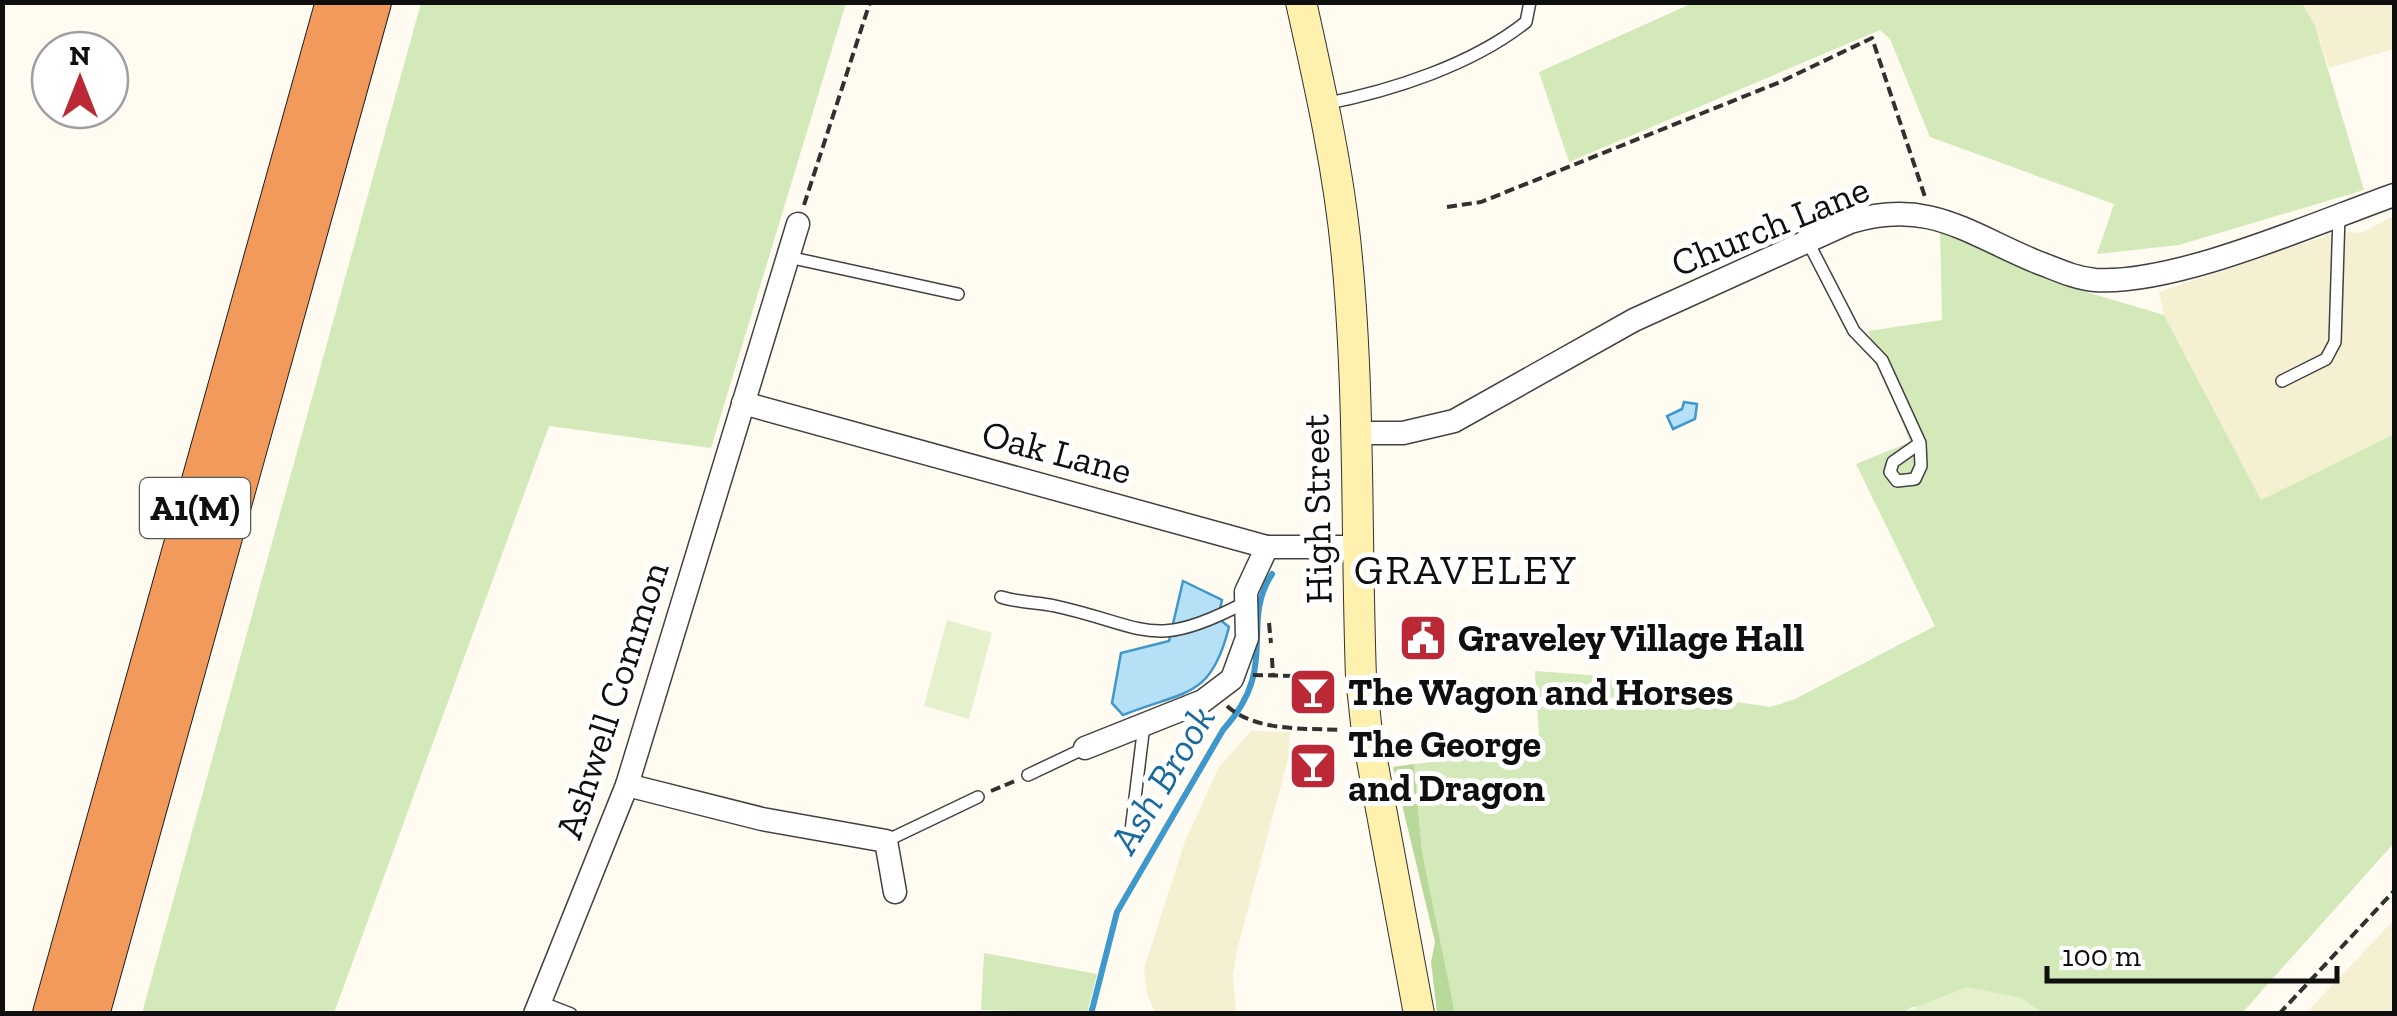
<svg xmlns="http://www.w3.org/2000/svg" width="2397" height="1016" viewBox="0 0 2397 1016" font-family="'Zilla Slab',serif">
<rect width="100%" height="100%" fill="#fffbf0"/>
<g fill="#f4f0d1">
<polygon points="2302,3 2394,3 2394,49 2329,68 2315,26"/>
<polygon points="2394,216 2394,434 2261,500 2164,315 2159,292 2340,231 2361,233"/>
<polygon points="1251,731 1290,732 1288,759 1237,950 1233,975 1236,1013 1155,1013 1147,994 1144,969 1185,841 1219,767"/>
<polygon points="2394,920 2394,1013 2306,1013"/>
</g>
<g fill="#d4e9ba">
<polygon points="1695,2 2302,3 2315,26 2364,190 2179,245 2097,254 2114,204 1930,137 1890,39 1880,30 1569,162 1539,72"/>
<polygon points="421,3 846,3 711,448 549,426 334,1013 142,1013"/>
<polygon points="1940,231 2090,293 2164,315 2261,500 2394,434 2394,843 2242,1013 2042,1013 2022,999 1912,1007 1903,1013 1455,1013 1422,851 1414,764 1540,751 1535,671 1604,676 1621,685 1770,707 1795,699 1935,626 1856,464 1910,442 1868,331 1942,320"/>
<polygon points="984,953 1097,974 1087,1013 981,1010"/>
</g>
<polygon fill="#b9d99a" points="1414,764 1422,851 1455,1013 1437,1013 1431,962 1435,942 1393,767"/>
<g fill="#e5f0cc">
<polygon points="947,620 992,633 969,719 924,706"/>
<polygon points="1966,987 2019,997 2042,1013 1903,1013"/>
</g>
<g fill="#b6e0f5" stroke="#3e98cb" stroke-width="2.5">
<polygon points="1684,402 1697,404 1695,419 1673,429 1667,416 1682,409"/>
<path d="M1183,581L1222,600L1218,618L1229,627C1211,699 1186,690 1123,715L1112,703L1121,653L1169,641Z"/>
</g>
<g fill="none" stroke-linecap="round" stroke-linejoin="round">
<path stroke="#3e98cb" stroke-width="6" d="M1091,1014L1117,912L1223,730C1281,666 1239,625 1272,574"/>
<g stroke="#424242" stroke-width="14">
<g id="service">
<path d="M1324,104C1391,91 1472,65 1526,22L1530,2"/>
<polyline points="1808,242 1854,331 1882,360 1920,443 1921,466 1915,479 1897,481 1890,472 1893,462 1920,443"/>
<polyline points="788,257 958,294"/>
<polyline points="2282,381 2326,359 2335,342 2339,215"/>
<path d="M1001,597C1020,603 1037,602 1055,606C1146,626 1151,652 1244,603"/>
<polyline points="1028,775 1085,748"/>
<polyline points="886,841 978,797"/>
<polyline points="1129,847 1144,725"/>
<polyline points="540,1002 571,1014"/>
</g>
</g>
<g stroke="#424242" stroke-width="25">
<g id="minor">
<polyline points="743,403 1267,547 1356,547"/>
<path d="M1356,433H1403L1454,421L1634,320L1850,222C1928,198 1967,233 2037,262C2056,269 2074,278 2095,280C2176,285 2315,223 2394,195"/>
<polyline points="1085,748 1203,701 1232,679 1247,638 1246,592 1267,547"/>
<polyline points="627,785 762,819 886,841 895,892"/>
<polyline points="535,1014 627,785 798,224"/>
</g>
</g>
<g stroke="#313131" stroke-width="32">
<path id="secondary" d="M1301,2C1320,87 1339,171 1347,258C1360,397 1356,538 1361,677L1367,733L1419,1014"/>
</g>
<g stroke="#202020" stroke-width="42">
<g id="motorway">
<polyline points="53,1014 336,2"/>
<polyline points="89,1014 371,2"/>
</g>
</g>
<g stroke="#313131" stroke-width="4" stroke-dasharray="10 5" stroke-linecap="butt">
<polyline points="804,205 870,2"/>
<polyline points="1447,207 1481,202 1780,82 1872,38 1925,197"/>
<polyline points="1269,623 1271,643"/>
<polyline points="1272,658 1273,677"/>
<polyline points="1253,675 1298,676"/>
<path d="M1227,706C1256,732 1305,728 1342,730"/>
<polyline points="991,791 1015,781"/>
<polyline points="2279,1014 2394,891"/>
</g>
<use href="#service" stroke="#fff" stroke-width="11"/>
<use href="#minor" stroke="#fff" stroke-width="22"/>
<use href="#secondary" stroke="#fdf1ad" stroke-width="30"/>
<use href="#motorway" stroke="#f19a5c" stroke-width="40"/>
</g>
<defs>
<g id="civic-square" transform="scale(2.5)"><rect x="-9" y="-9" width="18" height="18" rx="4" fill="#bc2936" stroke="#fff"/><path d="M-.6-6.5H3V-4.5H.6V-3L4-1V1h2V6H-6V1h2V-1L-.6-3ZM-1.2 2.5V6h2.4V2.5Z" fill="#fff"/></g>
<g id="bar-square" transform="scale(2.5)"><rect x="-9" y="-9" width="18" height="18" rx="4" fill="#bc2936" stroke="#fff"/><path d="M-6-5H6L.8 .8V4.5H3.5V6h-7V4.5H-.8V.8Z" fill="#fff"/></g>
</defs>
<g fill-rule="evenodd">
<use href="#civic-square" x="1423" y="638"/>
<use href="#bar-square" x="1313" y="692"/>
<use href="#bar-square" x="1313" y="766"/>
</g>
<g text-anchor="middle" stroke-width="10" stroke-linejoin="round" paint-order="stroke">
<rect fill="#fff" stroke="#575757" stroke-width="2.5" x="140" y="478" width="110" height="60" rx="8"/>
<g font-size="35" font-weight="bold" fill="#0f0f0f">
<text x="195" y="520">A1(M)</text>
</g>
<g font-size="38" fill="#0f0f0f" stroke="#fff">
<text transform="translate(1770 226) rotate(-22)" y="13">Church Lane</text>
<text transform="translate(1057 452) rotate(15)" y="13">Oak Lane</text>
<text transform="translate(1317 509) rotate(-91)" y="13">High Street</text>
<text transform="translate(612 700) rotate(-72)" y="13">Ashwell Common</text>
</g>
<g font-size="38" font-weight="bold" fill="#0f0f0f" stroke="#fff" text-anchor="start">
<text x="1458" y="651">Graveley Village Hall</text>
<text x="1348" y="705">The Wagon and Horses</text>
<text x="1348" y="757">The George<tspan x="1348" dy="44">and Dragon</tspan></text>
</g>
<g font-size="40" font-style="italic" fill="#1a6a9e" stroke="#fff">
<text transform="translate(1162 779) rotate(-59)" y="14">Ash Brook</text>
</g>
<g font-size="42" letter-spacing="2.5" fill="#0f0f0f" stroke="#fff">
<text x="1466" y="584">GRAVELEY</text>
</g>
</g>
<rect width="2397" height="1016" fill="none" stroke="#0f0f0f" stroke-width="10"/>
<g transform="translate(80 80)"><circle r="48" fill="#ffffff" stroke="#9f9f9f" stroke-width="2.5"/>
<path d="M0-8L18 38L0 25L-18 38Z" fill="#bc2936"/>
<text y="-15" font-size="28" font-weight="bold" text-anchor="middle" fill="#0f0f0f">N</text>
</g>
<path d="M2047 966v15h290v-15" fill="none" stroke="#0f0f0f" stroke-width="5"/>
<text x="2062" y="966" font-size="30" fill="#0f0f0f" stroke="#ffffff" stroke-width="8" paint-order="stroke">100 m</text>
</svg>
